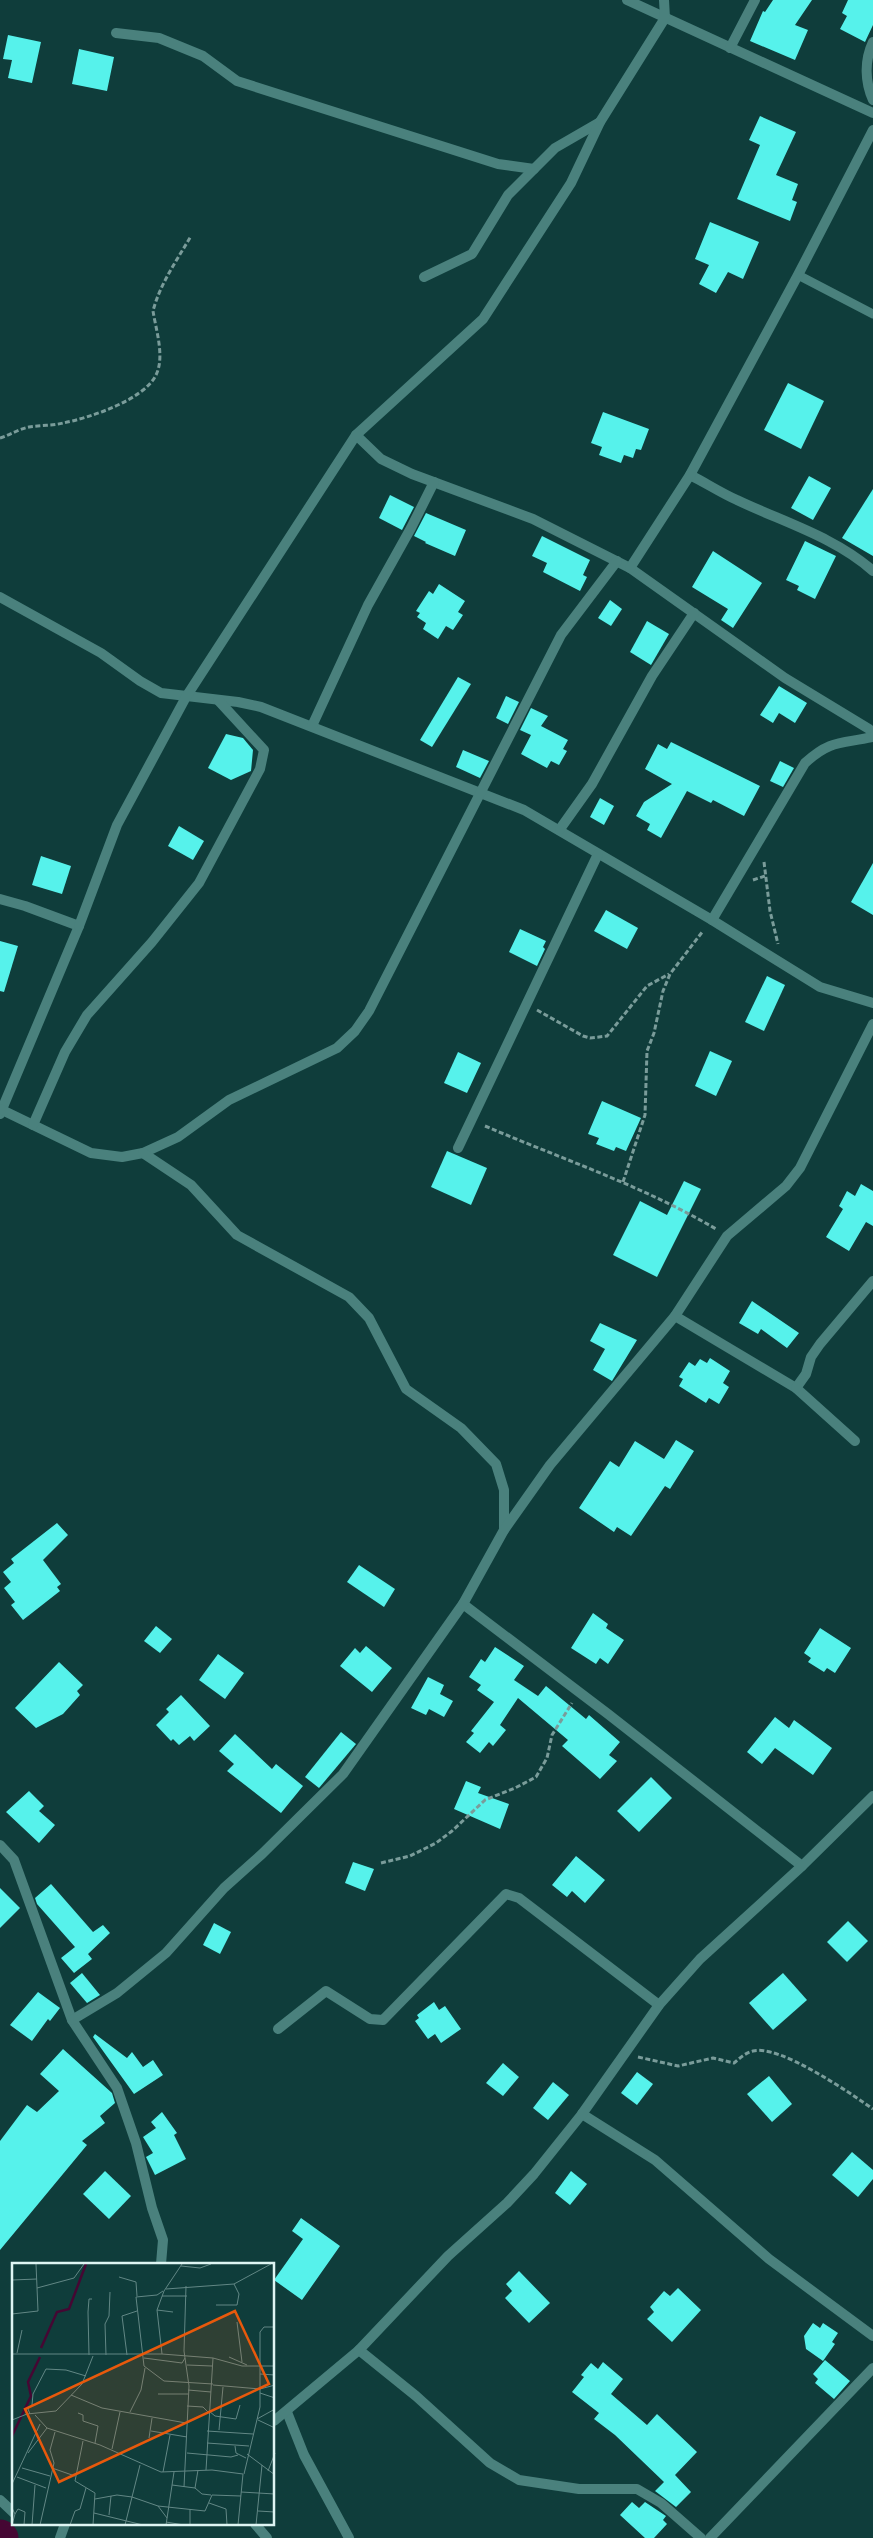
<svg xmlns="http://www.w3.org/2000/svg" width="873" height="2538" viewBox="0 0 873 2538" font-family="'Sofia Sans Condensed',sans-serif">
<rect width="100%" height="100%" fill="#0f3d3b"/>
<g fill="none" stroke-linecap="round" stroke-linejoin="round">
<polyline stroke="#450733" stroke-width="35" points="0,2537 1,2538"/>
</g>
<g fill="#56f2eb">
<polygon points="773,0 812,0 795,25 808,30 795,60 750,41 763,11 765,12"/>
<polygon points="848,0 873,0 873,25 865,42 840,29 847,16 842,13"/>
<polygon points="8,35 41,42 32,83 8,78 12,60 3,59"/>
<polygon points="79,49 114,57 107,91 72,84"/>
<polygon points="760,116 796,132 776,175 798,184 792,200 797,202 790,221 737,199 760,145 749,140"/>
<polygon points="710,222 759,242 743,279 728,272 716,293 699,284 709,265 695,259"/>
<polygon points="788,383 824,401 801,449 764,430"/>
<polygon points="603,412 649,429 641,450 636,449 633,458 624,455 621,463 599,455 602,447 591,443"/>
<polygon points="809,476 831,488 813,520 791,508"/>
<polygon points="873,489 873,556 842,538"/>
<polygon points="390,495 414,507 402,530 379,518"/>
<polygon points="426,513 466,530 455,556 425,543 426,542 414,536"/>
<polygon points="542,536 590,560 583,575 587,577 580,591 543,572 547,563 532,556"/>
<polygon points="805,541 836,556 815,599 797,590 799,586 786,580"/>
<polygon points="713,551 762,583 733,628 721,620 728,609 692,587"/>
<polygon points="439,584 465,601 458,612 463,615 453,630 446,626 438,639 423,629 426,623 417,617 420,613 416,611 429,591 433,594"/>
<polygon points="610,600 622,609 611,626 598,618"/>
<polygon points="647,621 669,634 651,665 630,652"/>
<polygon points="458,677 471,684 432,747 420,740"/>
<polygon points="779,686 807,703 795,723 779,713 773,723 760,715"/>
<polygon points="506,696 519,702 508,724 496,718"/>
<polygon points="531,708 548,716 541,726 568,740 563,749 567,751 559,765 551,761 547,768 521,754 531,735 520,730"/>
<polygon points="226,734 243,738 253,750 251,771 231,780 208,768"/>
<polygon points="671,742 760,786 744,816 713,800 711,803 687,791 661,838 647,830 650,824 636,816 644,802 672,784 645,769 658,744 667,749"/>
<polygon points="463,750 489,761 480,778 456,767"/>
<polygon points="780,761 794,768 783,787 770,781"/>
<polygon points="600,798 614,806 604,825 590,817"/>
<polygon points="179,826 204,841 193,860 168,846"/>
<polygon points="41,856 71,866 62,894 32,885"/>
<polygon points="873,863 873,915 851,902"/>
<polygon points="606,910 638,928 627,949 594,931"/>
<polygon points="520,929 546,941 543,947 545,949 537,966 509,952"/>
<polygon points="0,941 18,946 4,992 0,991"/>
<polygon points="767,976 785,985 764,1031 745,1022"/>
<polygon points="710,1051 732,1061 716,1096 695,1086"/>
<polygon points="458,1052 481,1063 467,1093 444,1083"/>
<polygon points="602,1101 641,1118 626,1151 616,1147 614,1151 596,1144 599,1138 588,1134"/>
<polygon points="447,1151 487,1168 471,1205 431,1187"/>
<polygon points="684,1181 701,1189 657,1277 613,1255 640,1201 667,1215"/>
<polygon points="861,1184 873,1191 873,1226 866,1222 849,1251 826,1237 843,1209 839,1206 847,1191 855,1196"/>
<polygon points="752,1301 799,1333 787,1348 761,1329 758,1334 739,1323"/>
<polygon points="600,1323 637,1340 612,1381 593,1370 605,1349 590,1341"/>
<polygon points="710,1358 730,1371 723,1383 729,1387 719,1404 709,1398 706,1403 679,1386 683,1379 679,1377 689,1362 695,1366 700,1359 707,1363"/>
<polygon points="676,1440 694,1451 670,1489 665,1486 631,1536 617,1527 614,1532 579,1508 610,1461 619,1467 635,1441 664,1459"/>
<polygon points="57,1523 68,1535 43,1560 61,1584 57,1587 60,1591 23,1620 11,1605 15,1602 4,1588 11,1582 3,1572 14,1563 11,1559"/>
<polygon points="359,1565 395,1589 384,1607 347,1582"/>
<polygon points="593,1613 608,1624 606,1628 624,1640 608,1664 600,1658 596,1664 571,1648"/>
<polygon points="156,1626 172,1639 160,1653 144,1641"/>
<polygon points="820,1628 851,1648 835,1673 827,1668 824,1672 808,1662 811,1658 804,1653"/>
<polygon points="366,1646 392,1668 372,1692 340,1666 355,1648 360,1653"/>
<polygon points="495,1647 524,1666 514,1680 538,1696 546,1686 586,1719 589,1715 620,1742 609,1755 617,1761 600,1779 562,1746 568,1740 518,1698 500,1725 506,1730 493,1746 489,1742 480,1753 466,1742 474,1733 471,1731 494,1702 477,1690 481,1685 469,1677 481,1659 485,1662"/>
<polygon points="218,1654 244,1673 225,1699 199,1680"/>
<polygon points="59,1662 83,1685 77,1691 80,1695 63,1714 36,1728 15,1708"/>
<polygon points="428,1677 444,1685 440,1694 453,1701 444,1717 429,1709 426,1715 411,1708"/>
<polygon points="181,1695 210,1726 194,1741 190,1736 179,1745 173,1739 171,1741 156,1725 169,1712 166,1709"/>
<polygon points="775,1717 789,1728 794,1720 832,1748 813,1775 775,1748 762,1764 747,1752"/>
<polygon points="341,1732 356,1744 319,1788 305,1777"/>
<polygon points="235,1734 272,1769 276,1764 303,1786 281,1813 227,1771 234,1764 219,1751"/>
<polygon points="651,1777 672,1798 639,1832 617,1811"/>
<polygon points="466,1781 481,1787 478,1793 509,1804 500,1829 454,1809"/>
<polygon points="29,1791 44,1806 39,1811 55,1825 39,1843 6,1812"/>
<polygon points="576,1856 605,1880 585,1903 572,1891 567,1897 552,1885"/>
<polygon points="353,1862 374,1869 365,1891 345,1883"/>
<polygon points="51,1884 93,1932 103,1925 110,1933 88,1954 92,1959 74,1973 61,1958 75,1947 37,1904 35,1898"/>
<polygon points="0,1888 20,1908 0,1928"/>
<polygon points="848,1921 868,1941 847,1962 827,1942"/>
<polygon points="214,1923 231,1932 220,1954 203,1945"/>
<polygon points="82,1973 100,1995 87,2003 70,1983"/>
<polygon points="783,1973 807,2000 773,2030 749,2003"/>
<polygon points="38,1992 60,2008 50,2021 48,2019 32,2041 10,2025"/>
<polygon points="434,2002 439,2010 445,2006 461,2029 441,2043 435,2034 428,2039 415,2021 419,2018 417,2015"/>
<polygon points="95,2034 127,2058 132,2052 143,2067 153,2060 163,2075 134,2094 93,2037"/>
<polygon points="63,2049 112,2093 115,2103 100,2116 105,2123 82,2141 87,2145 0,2250 0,2141 27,2105 37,2112 59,2091 40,2074"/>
<polygon points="503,2063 519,2077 503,2096 486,2083"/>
<polygon points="637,2072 653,2084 637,2105 621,2093"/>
<polygon points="769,2076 792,2104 772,2122 747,2094"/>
<polygon points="553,2082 569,2095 548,2120 533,2108"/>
<polygon points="162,2112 177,2133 174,2135 186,2159 155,2175 146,2157 153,2153 143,2137 156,2128 151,2122"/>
<polygon points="852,2152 873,2170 873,2179 858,2197 832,2175"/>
<polygon points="105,2171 131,2196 109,2219 83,2194"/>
<polygon points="571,2171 587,2184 570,2205 555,2193"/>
<polygon points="301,2218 340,2246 302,2300 274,2280 303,2239 292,2231"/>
<polygon points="519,2271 550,2303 529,2323 505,2298 512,2291 506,2284"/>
<polygon points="678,2288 701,2310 672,2342 647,2319 654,2312 650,2307 664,2291 670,2296"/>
<polygon points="813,2323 820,2328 823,2323 838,2333 832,2342 835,2344 823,2361 806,2349 804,2336"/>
<polygon points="825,2360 850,2381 834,2399 815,2383 818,2379 813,2374"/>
<polygon points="603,2362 623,2379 611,2394 647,2425 657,2414 697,2452 675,2475 691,2492 676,2507 655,2491 664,2482 615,2435 594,2419 599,2413 572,2392 584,2377 581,2375 591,2363 598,2369"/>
<polygon points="632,2502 639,2508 645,2502 666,2516 663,2520 667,2524 654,2538 645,2538 620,2515"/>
</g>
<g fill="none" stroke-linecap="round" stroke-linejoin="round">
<g stroke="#7a9c9a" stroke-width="3" stroke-dasharray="5 2.5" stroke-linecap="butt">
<path d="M0,438C10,435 19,429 29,427C40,425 52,426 63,423C89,418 144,400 156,375C165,357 156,330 153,311C160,284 177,260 191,236"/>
<polyline points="764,862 770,911 778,944"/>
<polyline points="753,880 765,876"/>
<polyline points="537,1010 583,1036 590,1038 607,1036 647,986 669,974"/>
<path d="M485,1126C562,1159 643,1186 716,1229"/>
<polyline points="623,1182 645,1115 647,1051 654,1033 663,991 670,974 703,931"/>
<polyline points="381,1863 410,1856 436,1843 452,1831 485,1800 515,1788 536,1777 547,1758 552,1735 572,1703"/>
<path d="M638,2057L678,2066L713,2058L734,2063C740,2058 745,2053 753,2051C779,2044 850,2093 873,2109"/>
</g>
<polyline stroke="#4a817d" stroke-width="9" points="798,275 873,314"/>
<g stroke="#4a817d" stroke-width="10">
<polyline points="627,0 873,113"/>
<polyline points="116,33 159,38 203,56 237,81 498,164 534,169"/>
<path d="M873,42C864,61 865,82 873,100"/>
<polyline points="730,48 755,0"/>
<polyline points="424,277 472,254 508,195 555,148 600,122"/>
<polyline points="356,435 381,459 412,474 533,519 630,568 785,678 869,729 873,734"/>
<path d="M690,475C706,483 721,493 737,500C783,522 835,537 873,571"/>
<polyline points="630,568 690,475 798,275 873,130"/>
<polyline points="0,597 101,653 140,681 161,693 238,702 261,707 524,810 712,920 820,987 873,1003"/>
<polyline points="312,726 368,605 411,528 434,482"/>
<polyline points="560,829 592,784 652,676 694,613"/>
<polyline points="0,899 25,906 79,926 0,1114"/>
<path d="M712,920L805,763C831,739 842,744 873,737"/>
<polyline points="79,926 117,825 186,697 356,435 483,319 571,183 600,122 665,18 664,0"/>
<polyline points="0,1109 91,1153 122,1157 143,1153 178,1137 229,1100 337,1048 355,1031 369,1011 561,635 617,561"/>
<polyline points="33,1125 65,1052 87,1015 152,942 199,883 260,769 264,750 218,700"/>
<polyline points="458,1148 598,854"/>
<polyline points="143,1153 191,1185 237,1235 349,1297 369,1318 406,1389 461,1428 496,1464 504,1490 504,1530"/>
<polyline points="675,1316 796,1388 855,1441"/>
<polyline points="796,1388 806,1374 811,1357 820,1344 873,1281"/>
<polyline points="463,1604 608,1714 802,1866"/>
<polyline points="0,1845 14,1860 72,2020 117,2088 136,2143 152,2208 163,2240 161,2264"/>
<polyline points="72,2020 117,1993 166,1953 224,1888 262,1854 343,1774 463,1604 504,1530 550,1465 675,1316 727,1236 786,1186 800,1168 873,1024"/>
<polyline points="278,2029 326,1991 370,2019 383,2020 506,1894 519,1898 659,2005"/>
<polyline points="582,2114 655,2160 769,2259 873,2336"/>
<polyline points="359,2350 416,2396 490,2463 519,2480 579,2489 637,2489 661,2503 701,2538"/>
<polyline points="287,2412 304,2455 349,2538"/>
<polyline points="274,2421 359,2350 448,2256 507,2203 534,2174 582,2114 659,2005 700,1959 802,1866 873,1796"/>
<polyline points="0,2500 14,2513"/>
<polyline points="255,2524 267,2538"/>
<polyline points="60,2538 65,2524"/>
<polyline points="710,2538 873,2368"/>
</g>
</g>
<g transform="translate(12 2263)">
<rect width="262" height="262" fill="#0f3d3b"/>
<path fill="none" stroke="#450733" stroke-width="2.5" d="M29,85L45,49L57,46L74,1M0,173L19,133L16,119L28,94"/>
<path fill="none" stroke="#628785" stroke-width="1" d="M169,3L188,5L199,1M107,14L124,19L125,33M0,17L25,16M25,25L62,15L72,1M154,26L222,21L259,1M151,28L145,32L124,34L132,103L152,118L201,121M150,33H175M204,42H225L227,31L222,21M145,47L161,49M0,51L26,48L24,1M225,59L230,99M5,90L10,67M0,91H150L145,47L152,28L170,1M150,91L201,95L230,103H263M77,92L76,49L77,36H80M94,92L93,61L97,53L98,29M115,92L110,53L125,48M217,94L235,102M132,95L170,100L173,95M175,102L200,103M248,111L263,112M201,122L248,126L263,122M176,127L199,129M248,130L263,135M146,131H176M59,132L90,145L174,160M175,143L191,144L196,149M197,148L203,153L224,156L228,142M118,149L129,127L133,105M66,150L71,152V158L86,163L83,180M18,151L16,146L20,142L21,131L34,106L54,107L74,113M23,152L35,165L88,182L149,209L200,207L231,211L226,262M245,156L263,146M0,157L15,151L44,148L70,121L81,93M246,157L263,165M207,167L211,124M139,168L175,174M195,168L241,171M137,175L140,155M71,178L63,218L83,230L81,262M195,180L237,183M223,183L224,190L234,195M100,186L108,149M16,190L35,165M175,190L219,194L226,192M235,191L263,212M10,205L38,213M40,205L63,213M194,207L201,95M256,208L263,190M151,209L158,172M232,211L248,144V69L252,64H263M5,214L34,225M0,221L28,161M160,222L183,225L186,207M172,224L177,123L172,88L174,23M183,225L190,231L199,232M229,229L263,231M83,236L105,232L120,234L146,243L155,255M197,240L214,246L215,262M146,243L193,248L200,232L229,233M0,245L3,251L0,262M178,246V262M246,248L263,249M82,250L131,262M3,251L6,246L13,249L12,262M97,252L99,233M154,259L172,262M20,262L23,222M28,262L42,200L38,187L43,169M58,262L63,248L68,246L74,225M113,262L128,202M154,262L162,209M244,262L250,202"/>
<path fill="#e8590c" fill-opacity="0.15" stroke="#e8590c" stroke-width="2.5" d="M223,48L257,121L47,219L13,146Z"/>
<rect width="262" height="262" fill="none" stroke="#def5f3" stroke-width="2.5"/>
</g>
</svg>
